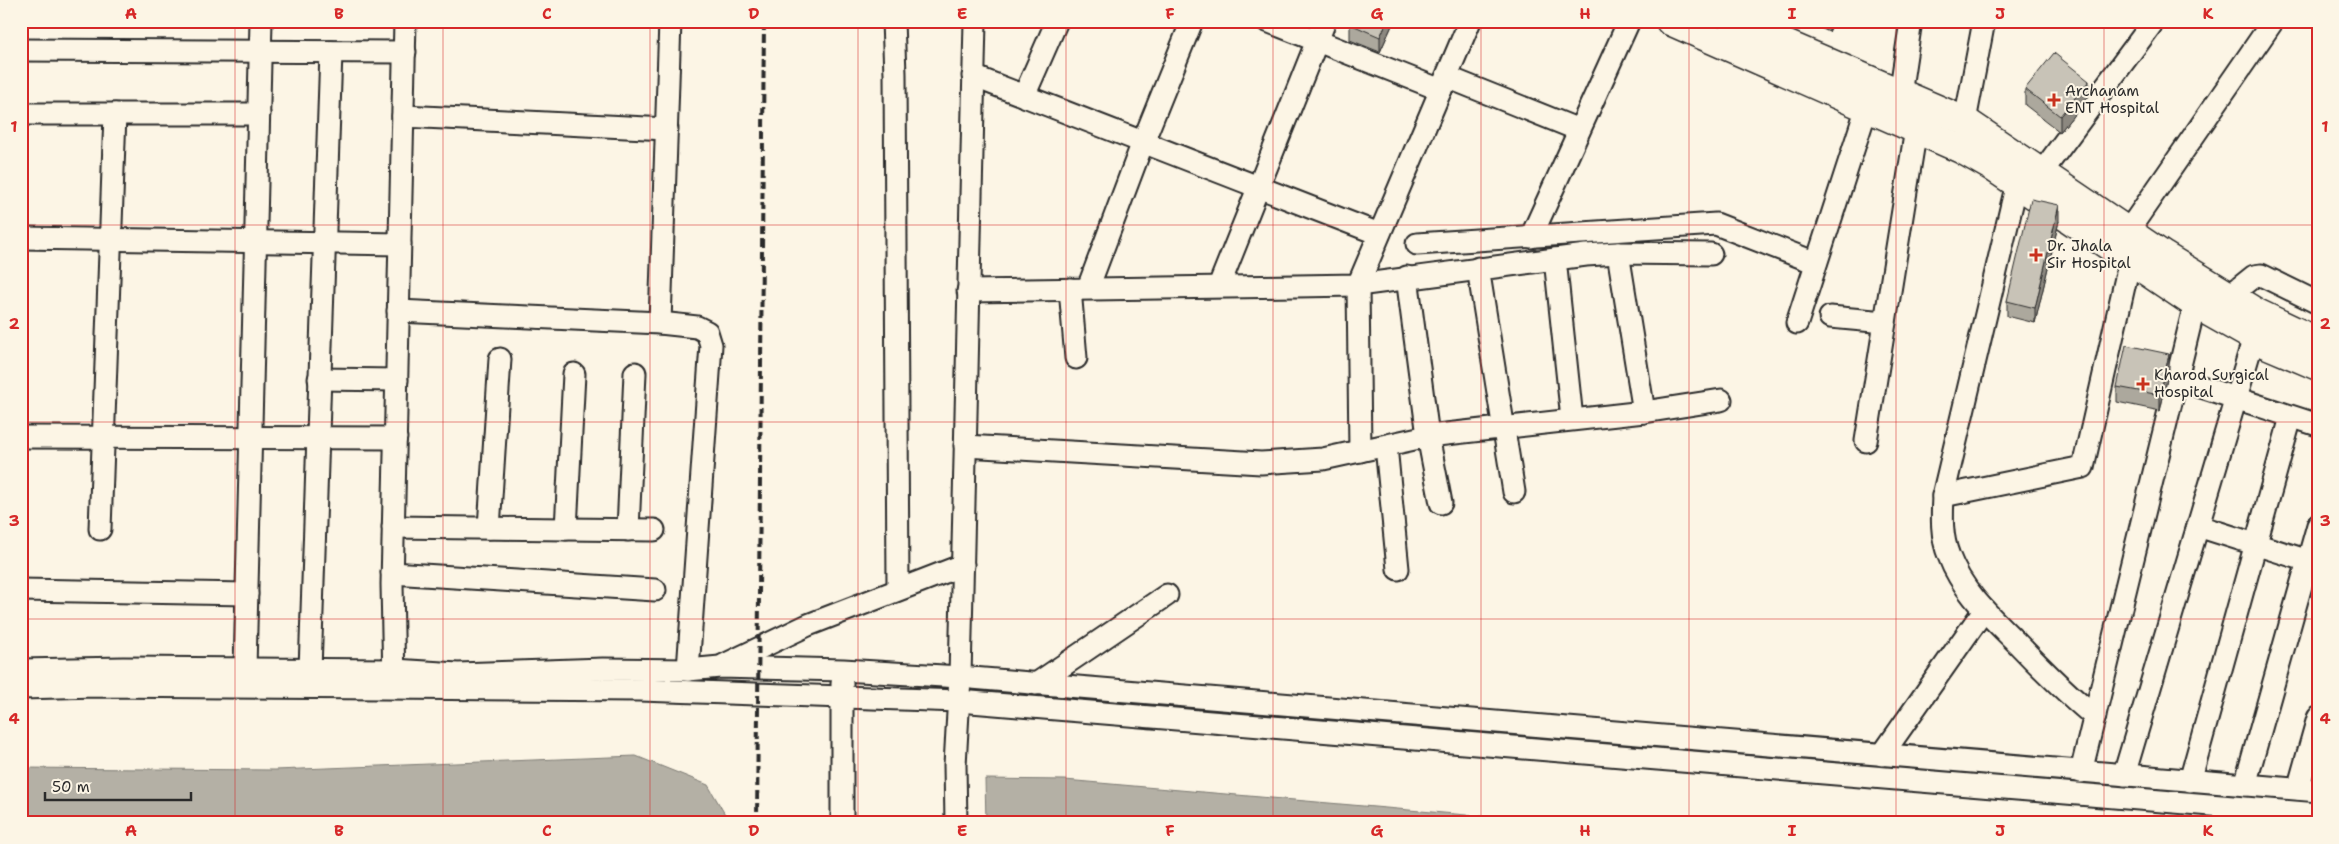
<svg xmlns="http://www.w3.org/2000/svg" width="2339" height="844" viewBox="0 0 2339 844" font-family="'Shantell Sans',sans-serif">
<rect width="100%" height="100%" fill="#fcf5e5"/>
<filter id="ink" filterUnits="userSpaceOnUse"><feTurbulence type="fractalNoise" baseFrequency=".02" numOctaves="2"/><feDisplacementMap in="SourceGraphic" scale="10" xChannelSelector="R" yChannelSelector="G"/><feConvolveMatrix kernelMatrix="1 2 1 2 8 2 1 2 1" color-interpolation-filters="sRGB"/></filter>
<g filter="url(#ink)">
<g fill="#b4b0a5" stroke="#7d7b74">
<polygon points="636,756 708,785 730,823 21,823 21,768 275,770"/>
<polygon points="985,779 1065,780 1558,823 986,823"/>
</g>
<g fill="none" stroke-linecap="round" stroke-linejoin="round">
<g stroke="#2b2b2b" stroke-width="25">
<g id="minor">
<polyline points="893,21 895,74 898,588"/>
<polyline points="1267,21 1441,90"/>
<polyline points="21,50 405,52"/>
<polyline points="973,76 1379,234"/>
<polyline points="1447,77 1579,130"/>
<polyline points="1024,96 1057,21"/>
<polyline points="1898,108 1911,21"/>
<polyline points="21,114 259,114"/>
<polyline points="403,116 667,129"/>
<polyline points="1965,121 1984,21"/>
<polyline points="2042,172 2154,21"/>
<path d="M2017,183L1943,496C1942,516 1941,537 1949,556C1962,591 1991,617 2017,643C2042,669 2067,694 2095,717"/>
<polyline points="2128,231 2273,21"/>
<polyline points="1531,237 1629,21"/>
<polyline points="21,238 400,244"/>
<polyline points="1417,244 1716,224 1816,263"/>
<polyline points="1618,253 1644,412"/>
<polyline points="1555,259 1572,419"/>
<polyline points="1478,268 1514,492"/>
<polyline points="1407,277 1428,436 1441,503"/>
<polyline points="1219,286 1325,21"/>
<polyline points="1088,288 1143,142 1192,21"/>
<polyline points="1070,289 1076,358"/>
<polyline points="968,291 1358,285 1586,255 1618,253 1711,254"/>
<polyline points="2229,296 2254,276 2261,275 2318,303"/>
<polyline points="398,311 660,323 697,327 707,332 711,345 688,670"/>
<polyline points="1830,317 1885,322"/>
<polyline points="660,323 670,21"/>
<polyline points="1797,323 1867,107"/>
<polyline points="319,379 397,380"/>
<polyline points="2177,379 2318,425"/>
<polyline points="21,437 396,438"/>
<polyline points="1866,441 1916,129"/>
<polyline points="965,446 1261,463 1323,459 1428,436 1644,412 1721,400"/>
<polyline points="1386,446 1398,569"/>
<polyline points="1360,451 1358,285 1470,21"/>
<polyline points="1943,496 2083,467 2130,260"/>
<polyline points="2198,526 2318,564"/>
<polyline points="393,527 654,530"/>
<polyline points="489,528 500,359"/>
<polyline points="100,529 115,114"/>
<polyline points="566,529 574,374"/>
<polyline points="628,530 635,373"/>
<polyline points="392,573 655,590"/>
<polyline points="21,590 247,594"/>
<polyline points="724,665 808,625 963,565"/>
<polyline points="245,669 261,21"/>
<polyline points="21,670 123,668 394,670 458,674 603,669 688,670 720,667 843,670 960,677 2318,791"/>
<polyline points="310,670 331,52"/>
<polyline points="394,683 392,584 405,21"/>
<polyline points="1036,684 1167,595"/>
<polyline points="21,688 96,686 640,690 959,701 2318,814"/>
<polyline points="1882,755 1984,610"/>
<polyline points="2081,772 2195,304"/>
<polyline points="2124,775 2254,337"/>
<polyline points="2190,781 2291,417"/>
<polyline points="2245,785 2318,525"/>
<polyline points="2298,789 2318,718"/>
<polyline points="842,823 842,683"/>
<polyline points="956,823 955,765 960,677 975,21"/>
</g>
</g>
<g stroke="#2b2b2b" stroke-width="31">
<g id="highway">
<polyline points="1670,21 1961,149 1991,166 2195,304 2266,344 2318,366"/>
<polyline points="1732,21 1965,121 2164,256 2257,313 2318,342"/>
</g>
</g>
<use href="#minor" stroke="#fcf5e5" stroke-width="21"/>
<use href="#highway" stroke="#fcf5e5" stroke-width="28"/>
<polyline stroke="#2b2b2b" stroke-width="4" stroke-dasharray="8 4" stroke-linecap="butt" points="757,823 764,21"/>
</g>
<g fill="#aca89d" stroke="#2b2b2b">
<polygon points="1351,21 1394,21 1380,52 1350,40 1350,24"/>
<polygon points="1805,21 1834,21 1829,32"/>
<polygon points="2025,89 2089,96 2060,132 2025,105"/>
<polygon points="2059,221 2035,323 2007,316 2007,301"/>
<polygon points="2169,370 2160,411 2117,402 2117,387"/>
</g>
<g fill="#8c8880" stroke="#2b2b2b">
<polygon points="1387,21 1394,21 1380,52 1380,37"/>
<polygon points="1829,21 1834,21 1829,32"/>
<polygon points="2089,81 2089,96 2060,132 2060,116"/>
<polygon points="2059,205 2059,221 2035,323 2035,308"/>
<polygon points="2169,354 2169,370 2160,411 2160,395"/>
</g>
<g fill="#c8c3b7" stroke="#2b2b2b">
<polygon points="1351,21 1387,21 1380,37 1350,24"/>
<polygon points="2054,53 2089,81 2060,116 2025,89"/>
<polygon points="2031,199 2059,205 2035,308 2007,301"/>
<polygon points="2126,345 2169,354 2160,395 2117,387"/>
</g>
</g>
<path fill="none" stroke="#d62828" stroke-width="1" stroke-opacity="0.55" d="M235,21V823M443,21V823M650,21V823M858,21V823M1066,21V823M1273,21V823M1481,21V823M1689,21V823M1896,21V823M2104,21V823M21,225H2318M21,422H2318M21,619H2318"/>
<g fill="#c8321e" stroke="#fcf5e5" stroke-width="2">
<path d="M2051.5 92.5h5v5h5v5h-5v5h-5v-5h-5v-5h5z"/>
<path d="M2033.5 247.5h5v5h5v5h-5v5h-5v-5h-5v-5h5z"/>
<path d="M2140.5 376.5h5v5h5v5h-5v5h-5v-5h-5v-5h5z"/>
</g>
<g text-anchor="middle" stroke-width="4" stroke-linejoin="round" paint-order="stroke">
<g font-size="15" fill="#2b2b2b" stroke="#fcf5e5" text-anchor="start">
<text x="2065" y="96">Archanam<tspan x="2065" dy="17">ENT Hospital</tspan></text>
<text x="2047" y="251">Dr. Jhala<tspan x="2047" dy="17">Sir Hospital</tspan></text>
<text x="2154" y="380">Kharod Surgical<tspan x="2154" dy="17">Hospital</tspan></text>
</g>
</g>
<rect width="2339" height="844" fill="none" stroke="#fcf5e5" stroke-width="55"/>
<path d="M45 792v8h146v-8" fill="none" stroke="#2b2b2b" stroke-width="2.5"/>
<text x="52" y="792" font-size="15" fill="#2b2b2b" stroke="#fcf5e5" stroke-width="4" paint-order="stroke">50 m</text>
<rect x="28" y="28" width="2284" height="788" fill="none" stroke="#d62828" stroke-width="2"/>
<g font-size="16" text-anchor="middle" font-weight="bold" fill="#d62828">
<text x="131" y="19">A</text>
<text x="339" y="19">B</text>
<text x="547" y="19">C</text>
<text x="754" y="19">D</text>
<text x="962" y="19">E</text>
<text x="1170" y="19">F</text>
<text x="1377" y="19">G</text>
<text x="1585" y="19">H</text>
<text x="1792" y="19">I</text>
<text x="2000" y="19">J</text>
<text x="2208" y="19">K</text>
<text x="14" y="132">1</text>
<text x="2325" y="132">1</text>
<text x="14" y="329">2</text>
<text x="2325" y="329">2</text>
<text x="14" y="526">3</text>
<text x="2325" y="526">3</text>
<text x="14" y="724">4</text>
<text x="2325" y="724">4</text>
<text x="131" y="836">A</text>
<text x="339" y="836">B</text>
<text x="547" y="836">C</text>
<text x="754" y="836">D</text>
<text x="962" y="836">E</text>
<text x="1170" y="836">F</text>
<text x="1377" y="836">G</text>
<text x="1585" y="836">H</text>
<text x="1792" y="836">I</text>
<text x="2000" y="836">J</text>
<text x="2208" y="836">K</text>
</g>
</svg>
